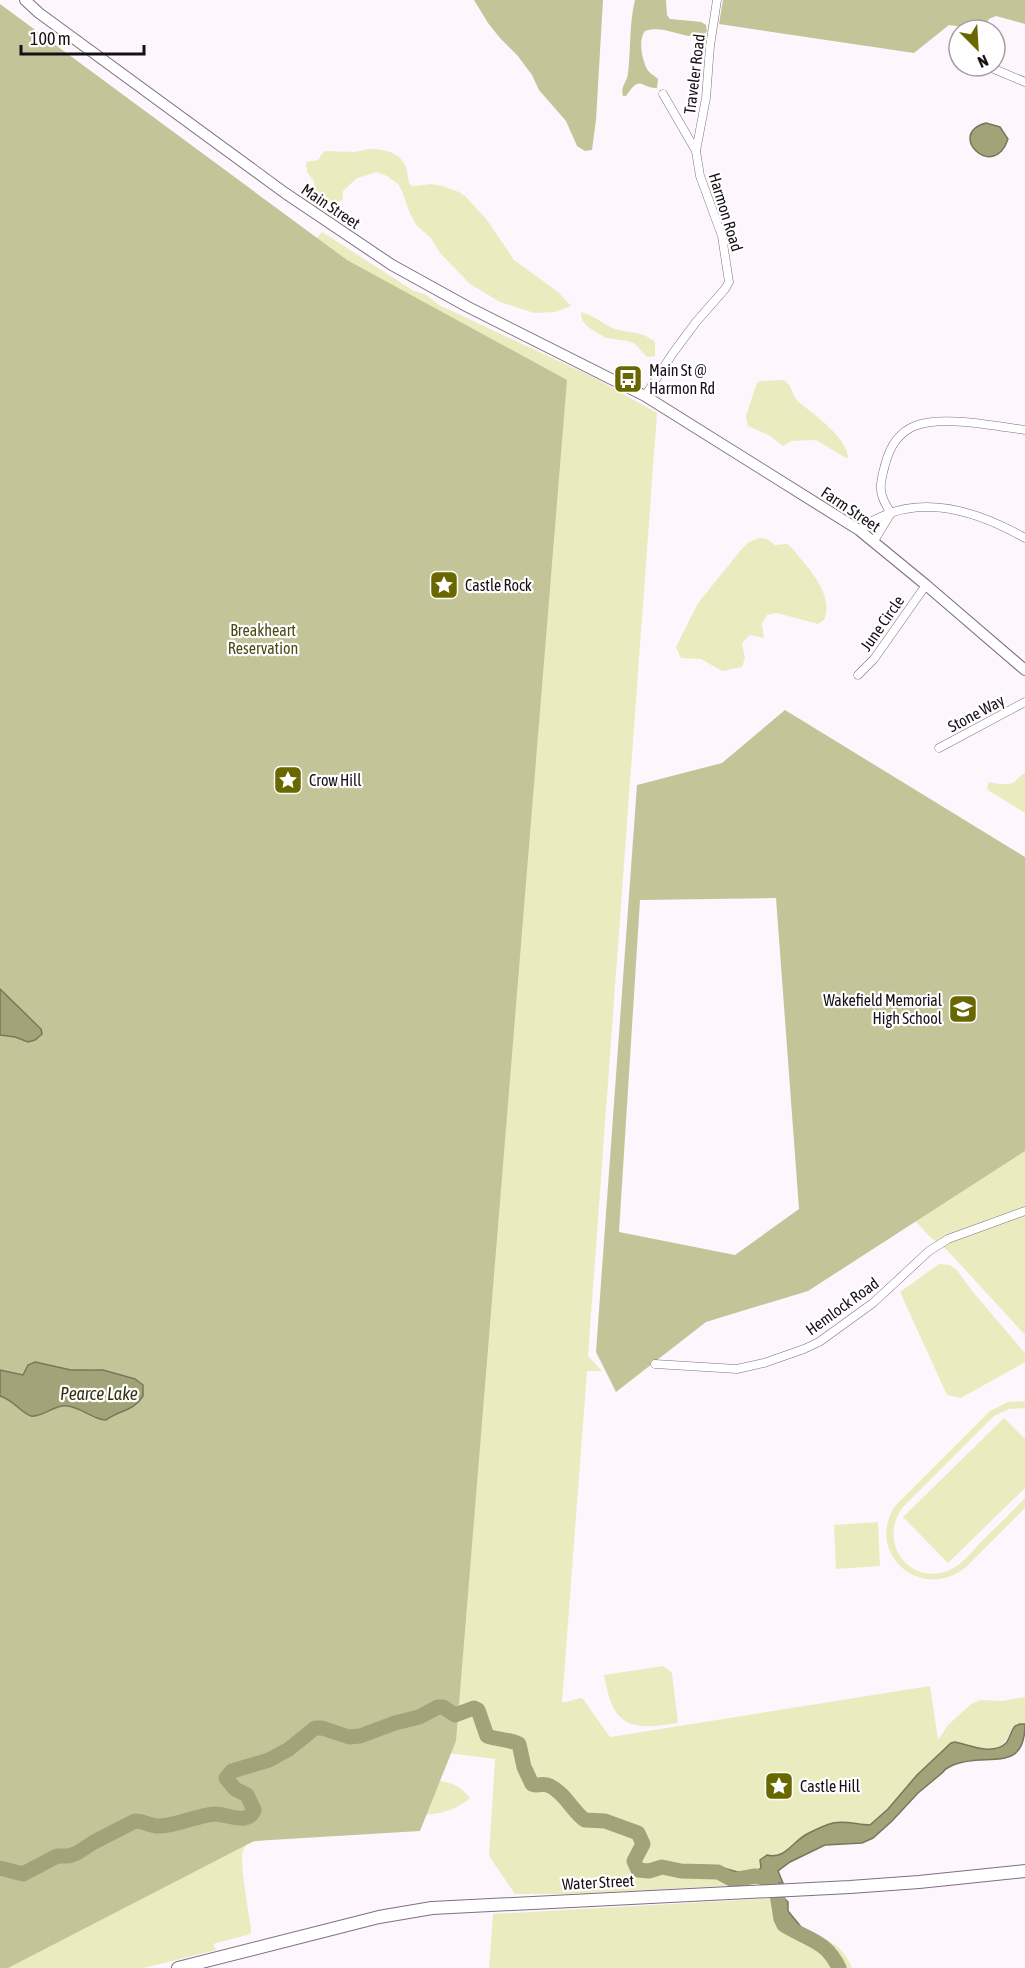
<svg xmlns="http://www.w3.org/2000/svg" width="1025" height="1968" viewBox="0 0 1025 1968" font-family="'Asap Condensed',sans-serif">
<rect width="100%" height="100%" fill="#fdf6fd"/>
<g fill="#eaecbf">
<path d="M369,149C382,149 398,151 405,165C408,171 407,178 410,185L414,186L431,184L442,186L459,192L465,196L487,220L514,260L558,292L571,306L555,312L534,313L500,302L470,284L440,253L431,238L416,225L409,211L402,191L398,184L387,176L377,172L357,178L343,191V199L336,204L321,198L314,191C315,179 314,182 307,172L306,162L318,160L324,151L355,152Z"/>
<path d="M0,163L200,383L322,232L414,291L425,294L439,305L597,379L657,413L588,1356L602,1371H587L562,1702H566L581,1698L583,1699L610,1737L930,1686L938,1740L948,1725L971,1704L981,1700L1002,1701L1025,1697V1724L1012,1729C1001,1759 979,1749 956,1742L951,1743L939,1753L942,1773L918,1793L892,1821L873,1838L862,1843L825,1845L790,1862L778,1871L783,1883L571,1894H515L489,1856L495,1759L448,1753L419,1778C439,1781 457,1780 470,1798C452,1814 430,1815 407,1816L248,1843C246,1846 244,1848 243,1851C239,1860 249,1915 251,1928V1933L247,1935L213,1944L216,1950L144,1968H0Z"/>
<path d="M581,312C595,316 604,325 615,329C632,334 640,330 655,342V356L647,357L635,344L628,341L606,338L588,327L582,320Z"/>
<path d="M783,380C795,387 790,394 799,402C813,414 848,438 848,458L844,457L816,440L791,441L783,446L770,436L748,426L746,416L757,383L760,381Z"/>
<path d="M760,538L767,539L775,545L787,544L791,547C807,567 835,594 824,620L818,624L781,614L775,613L767,615L762,624L764,638L750,635L742,643L745,658L742,667L722,671L701,659L681,658L676,647L698,603L741,550L749,542Z"/>
<path d="M1025,773V813L988,790L987,788L989,782C995,783 1006,786 1012,783C1017,781 1020,775 1025,773Z"/>
<polygon points="794,1086 1025,1146 1025,1335 947,1250 929,1236"/>
<polygon points="939,1264 949,1265 956,1269 973,1292 1025,1353 1025,1362 961,1398 947,1395 900,1292"/>
<path d="M1025,1401V1408L1009,1409L994,1416L903,1507C876,1542 911,1589 952,1569C962,1564 971,1553 979,1544C994,1529 1010,1514 1025,1498V1508L966,1567C922,1603 864,1554 895,1506L990,1411L1008,1402Z"/>
<polygon points="1004,1418 1025,1439 1025,1488 948,1563 903,1517"/>
<polygon points="878,1522 880,1566 836,1569 834,1525"/>
<path d="M663,1666L672,1673L678,1723C629,1731 613,1727 604,1675Z"/>
<path d="M778,1898C784,1924 777,1925 806,1933V1931C829,1942 840,1941 852,1968H489L493,1914Z"/>
</g>
<g fill="#c3c599" fill-rule="evenodd">
<polygon points="474,0 603,0 596,120 592,150 585,151 577,146 566,121 539,90 532,75 517,55 500,38 488,23"/>
<path d="M635,0H666L667,15L670,19L692,21L701,22L706,25L707,31L704,35C684,41 665,24 645,31C638,40 642,59 647,69C649,73 655,76 658,79L657,88C641,89 641,73 626,96H623C620,86 627,83 628,73C631,49 629,24 635,0Z"/>
<polygon points="723,0 1025,0 1025,24 996,16 989,19 983,30 965,30 964,27 949,25 914,53 719,24"/>
<path d="M0,4L347,260L567,380L456,1741L420,1831L254,1841L8,1968H0V1396C16,1401 20,1413 34,1416C44,1414 55,1405 65,1405C75,1406 83,1413 92,1417C104,1422 130,1410 140,1401L135,1379L93,1369L80,1371L60,1368L26,1372L24,1375L0,1370V1035C5,1035 11,1035 15,1037C27,1041 33,1045 42,1034L41,1029L0,989Z"/>
<path d="M785,710L1025,857V1151L808,1291L706,1322L616,1392L596,1352L637,785L722,763ZM776,898L799,1209L735,1255L619,1232L640,900Z"/>
</g>
<g fill="#a2a378" stroke="#78775b" stroke-width="1.5">
<path d="M986,123L1000,127L1008,139C994,182 945,134 986,123Z"/>
<polygon points="0,989 41,1029 42,1034 35,1040 28,1042 15,1037 0,1035"/>
<path d="M35,1362L71,1370H103L135,1379L143,1385V1396C134,1411 119,1410 106,1420C91,1419 81,1407 67,1406C55,1404 42,1418 31,1416C21,1413 15,1401 0,1396V1370L23,1375L28,1365Z"/>
<path d="M1020,1724H1025C1025,1776 985,1751 953,1765C948,1768 945,1768 942,1773L918,1793L892,1821L873,1838L862,1843L825,1845L790,1862L778,1871L783,1883H770L763,1876L758,1875L725,1880L705,1870L695,1869C702,1868 708,1866 714,1866C731,1868 745,1879 761,1868L760,1860L767,1855C785,1860 793,1841 807,1834C815,1830 824,1825 833,1823C846,1820 858,1825 870,1825L888,1809L917,1775L951,1743L955,1742C970,1745 993,1756 1006,1743C1010,1738 1011,1731 1015,1726Z"/>
<path d="M772,1898H784L788,1902V1911L806,1933L797,1936C794,1934 777,1916 776,1913C773,1909 774,1902 772,1898Z"/>
</g>
<g fill="none" stroke-linecap="round" stroke-linejoin="round">
<path stroke="#78775b" stroke-width="2" d="M804,1932C824,1942 832,1948 843,1968"/>
<path stroke="#a2a378" stroke-width="15" d="M0,1868L23,1874L57,1856H69L77,1853L94,1842L135,1821C144,1821 150,1826 158,1826C173,1827 198,1815 215,1814C227,1814 248,1826 254,1810L247,1795L235,1789L226,1778L232,1771L269,1760L289,1749L315,1728H322L349,1737L360,1736L395,1723L419,1717L438,1707H443L455,1715L474,1708L478,1710L487,1736C498,1740 509,1739 519,1744L524,1767L532,1784C539,1787 543,1782 550,1786C565,1793 573,1812 585,1820L605,1821L638,1833L643,1844L634,1861L638,1870L649,1871L662,1867L681,1871L718,1872L733,1880L755,1876L763,1877L770,1884L777,1894L781,1919L784,1925C808,1940 826,1940 839,1968"/>
<g stroke="#7f6f7f" stroke-width="9">
<g id="street">
<polyline points="987,66 1025,82"/>
<polyline points="663,94 696,151"/>
<polyline points="645,396 673,353 696,322 725,289 729,282 722,236 700,176 696,151 706,98 710,46 717,0"/>
<path d="M891,513C878,494 879,486 885,465C896,421 927,419 965,422C985,424 1005,427 1025,430"/>
<path d="M859,530C911,490 972,508 1025,538"/>
<polyline points="874,541 891,513"/>
<polyline points="858,675 874,659 926,585"/>
<polyline points="939,748 1025,702"/>
<polyline points="655,1364 737,1369 764,1363 804,1349 819,1342 873,1303 929,1251 948,1239 1025,1211"/>
</g>
</g>
<g stroke="#7f6f7f" stroke-width="12">
<polyline id="secondary" points="25,0 39,13 285,193 392,265 468,307 645,396 859,530 926,585 1025,670"/>
</g>
<g stroke="#7f6f7f" stroke-width="14">
<polyline id="primary" points="178,1968 379,1917 432,1908 850,1887 919,1882 1025,1871"/>
</g>
<use href="#street" stroke="#fff" stroke-width="8"/>
<use href="#secondary" stroke="#fff" stroke-width="10"/>
<use href="#primary" stroke="#fff" stroke-width="12"/>
</g>
<defs>
<g id="bus-square" transform="scale(1.5)"><rect x="-9" y="-9" width="18" height="18" rx="4" fill="#686700" stroke="#fff"/><path d="M-5-6H5V4H4V6H2V4H-2V6H-4V4H-5ZM-3.5-4V0h7V-4ZM-3.5 1.2v1.5H-2V1.2ZM2 1.2v1.5H3.5V1.2Z" fill="#fff"/></g>
<g id="sight-square" transform="scale(1.5)"><rect x="-9" y="-9" width="18" height="18" rx="4" fill="#686700" stroke="#fff"/><path d="M0-6L1.8-2.2L6-1.7L2.9 1.2L3.7 5.4L0 3.3L-3.7 5.4L-2.9 1.2L-6-1.7L-1.8-2.2Z" fill="#fff"/></g>
<g id="school-square" transform="scale(1.5)"><rect x="-9" y="-9" width="18" height="18" rx="4" fill="#686700" stroke="#fff"/><path d="M0-5L7-2L0 1L-7-2ZM-4 1L0 2.5L4 1V4Q0 6-4 4Z" fill="#fff"/></g>
</defs>
<g fill-rule="evenodd">
<use href="#bus-square" x="628" y="379"/>
<use href="#sight-square" x="444" y="585"/>
<use href="#sight-square" x="288" y="780"/>
<use href="#school-square" x="963" y="1009"/>
<use href="#sight-square" x="779" y="1786"/>
</g>
<g text-anchor="middle" stroke-width="4.5" stroke-linejoin="round" paint-order="stroke">
<g font-size="16" fill="#161016" stroke="#fff">
<text transform="translate(694 74) rotate(-83)" y="6">Traveler Road</text>
<text transform="translate(331 206) rotate(34)" y="6">Main Street</text>
<text transform="translate(726 212) rotate(73)" y="6">Harmon Road</text>
<text transform="translate(851 509) rotate(34)" y="6">Farm Street</text>
<text transform="translate(882 623) rotate(-55)" y="6">June Circle</text>
<text transform="translate(976 713) rotate(-28)" y="6">Stone Way</text>
<text transform="translate(842 1306) rotate(-36)" y="6">Hemlock Road</text>
<text transform="translate(598 1882) rotate(-3)" y="6">Water Street</text>
</g>
<g font-size="16" fill="#161016" stroke="#fff" text-anchor="start">
<text x="649" y="376">Main St @<tspan x="649" dy="18">Harmon Rd</tspan></text>
<text x="465" y="591">Castle Rock</text>
<text x="309" y="786">Crow Hill</text>
<text x="942" y="1006" text-anchor="end">Wakefield Memorial<tspan x="942" dy="18">High School</tspan></text>
<text x="800" y="1792">Castle Hill</text>
</g>
<g font-size="16" fill="#4a4a16" stroke="#fff">
<text x="263" y="636">Breakheart<tspan x="263" dy="18">Reservation</tspan></text>
</g>
<g font-size="18" font-style="italic" fill="#32320e" stroke="#fff">
<text x="99" y="1400">Pearce Lake</text>
</g>
</g>
<g transform="translate(977 48) rotate(156)"><circle r="28" fill="#ffffff" stroke="#a29fa2" stroke-width="1.5"/>
<path d="M0-4.5L10 22L0 15L-10 22Z" fill="#686700"/>
<text y="-9" font-size="16" font-weight="bold" text-anchor="middle" fill="#161016">N</text>
</g>
<path d="M21 45v9h123v-9" fill="none" stroke="#161016" stroke-width="3"/>
<text x="30" y="45" font-size="18" fill="#161016" stroke="#ffffff" stroke-width="4.5" paint-order="stroke">100 m</text>
</svg>
